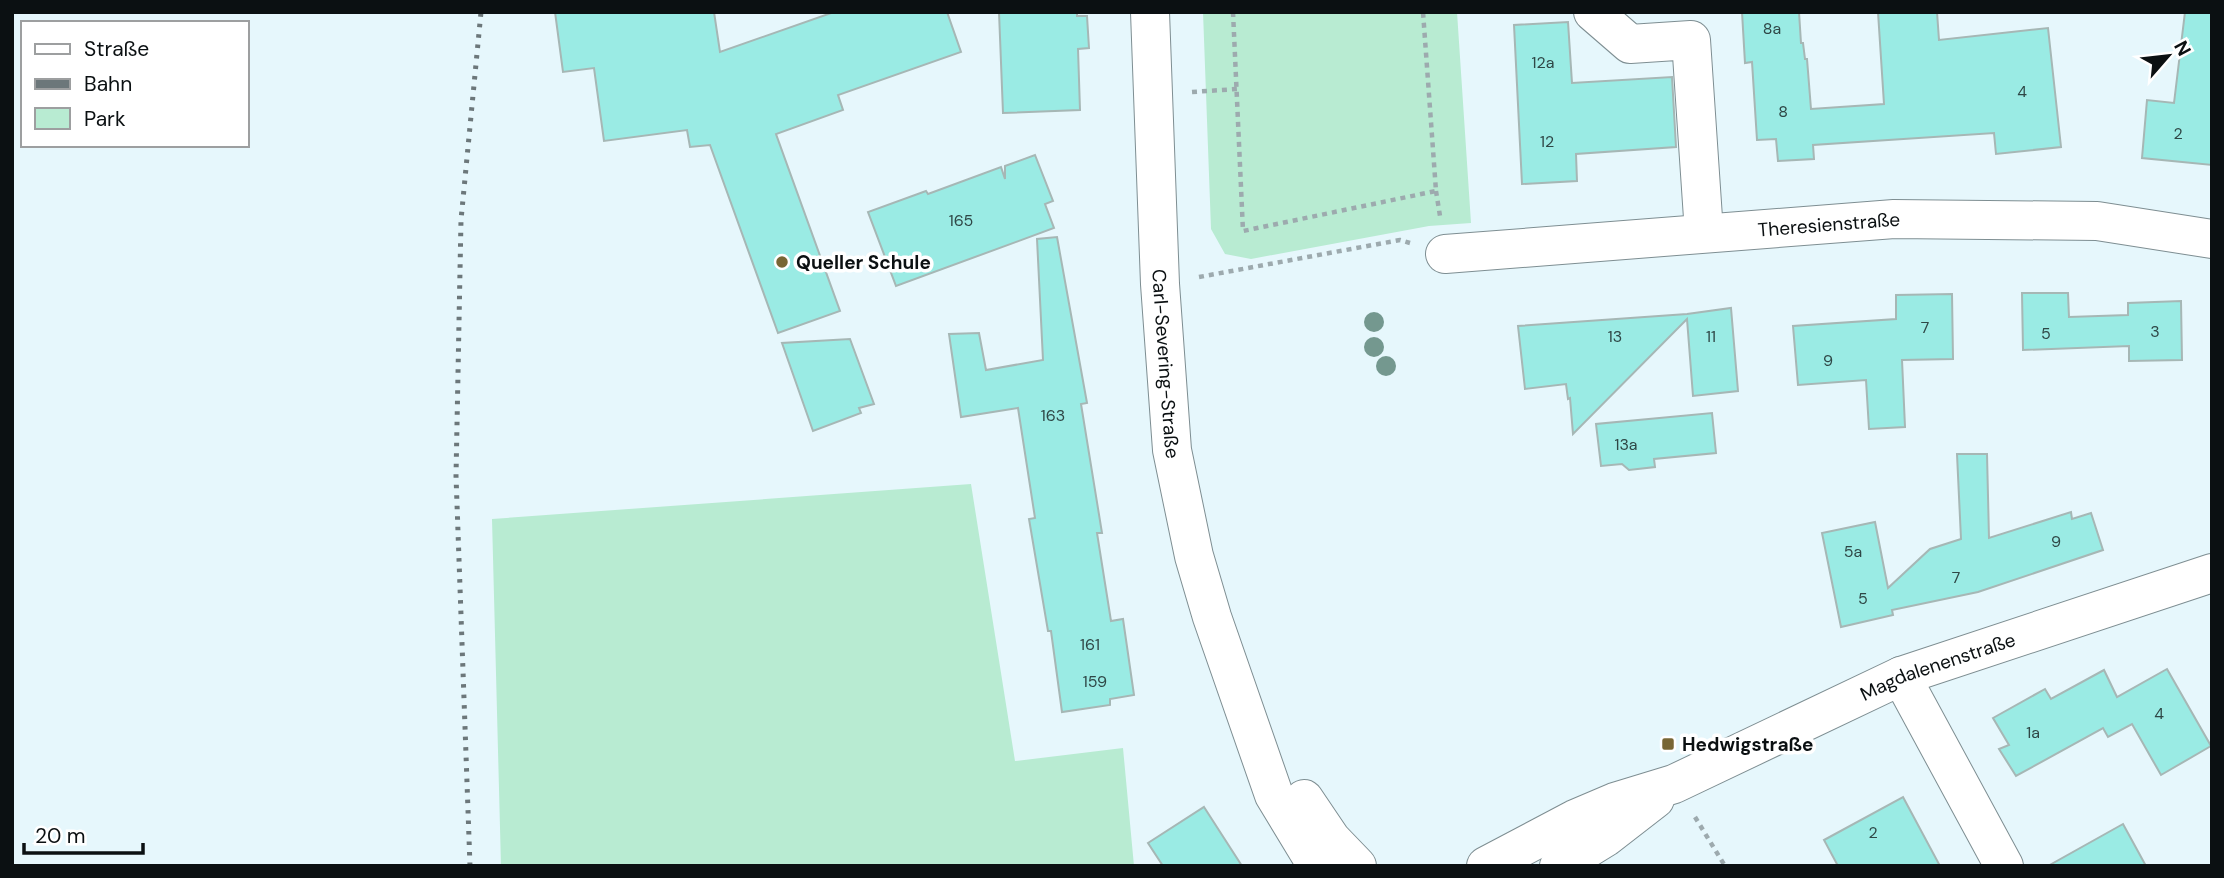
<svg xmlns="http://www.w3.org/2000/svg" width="2224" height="878" viewBox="0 0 2224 878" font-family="'DM Sans',sans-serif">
<rect width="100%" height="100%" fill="#e6f7fc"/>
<g fill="#b8ebd2">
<polygon points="1203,12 1457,12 1471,223 1429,226 1251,259 1225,254 1211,229"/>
<polygon points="971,484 1015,761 1123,748 1134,866 501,866 492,519"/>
</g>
<g fill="#9aebe4" stroke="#a6b7b5" stroke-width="2">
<polygon points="555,12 714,12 720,52 834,12 947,12 961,52 838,95 843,110 776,134 840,311 778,333 710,145 690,147 687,130 604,141 594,68 563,72"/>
<polygon points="999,12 1077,12 1077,16 1087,16 1089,48 1078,49 1080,110 1003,113"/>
<polygon points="1742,12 1799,12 1801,43 1803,43 1805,59 1807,59 1811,109 1884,104 1878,12 1937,12 1939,40 2048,28 2061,147 1996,154 1994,133 1813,145 1814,159 1778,161 1776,139 1757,140 1752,62 1745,63"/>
<polygon points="2185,12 2212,12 2212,165 2142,158 2147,100 2174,103"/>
<polygon points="1568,22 1572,83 1672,77 1676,147 1576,154 1577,181 1522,184 1514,25"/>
<polygon points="1035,155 1053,201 1045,204 1054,228 896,286 868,212 926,191 928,194 1001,167 1005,179 1005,166"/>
<polygon points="1057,237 1087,403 1081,404 1102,533 1097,533 1111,621 1123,619 1134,695 1110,699 1110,705 1062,712 1051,631 1048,631 1029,519 1035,518 1018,408 961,417 949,334 979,333 986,370 1043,360 1037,239"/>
<polygon points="2022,293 2068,293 2069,317 2128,315 2128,303 2181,301 2182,360 2129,361 2129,346 2023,350"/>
<polygon points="1952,294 1953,359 1902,360 1905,427 1869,429 1866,380 1798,385 1793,326 1896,319 1896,295"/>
<polygon points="1731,308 1738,391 1693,396 1687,319 1573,434 1570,398 1568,399 1566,384 1525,389 1518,326 1687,314"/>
<polygon points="850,339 874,404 859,408 861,413 813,431 782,343"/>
<polygon points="1712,413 1716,453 1654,459 1655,467 1629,470 1622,464 1601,466 1596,424"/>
<polygon points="1957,454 1987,454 1989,538 2071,512 2072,519 2091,513 2103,550 1978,592 1892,610 1893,615 1841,627 1822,533 1875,522 1888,588 1930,549 1961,539"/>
<polygon points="2167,669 2211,746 2161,775 2132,724 2108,737 2103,728 2016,776 1999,749 2009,745 1993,718 2045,689 2051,699 2104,670 2117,697"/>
<polygon points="1903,797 1940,866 1838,866 1824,840"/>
<polygon points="1204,807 1242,866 1163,866 1148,843"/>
<polygon points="2123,824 2146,866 2048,866"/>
</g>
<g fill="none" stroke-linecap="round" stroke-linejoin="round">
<g stroke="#7e8e92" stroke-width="40">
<g id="minor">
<path id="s1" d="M1150,12L1160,284L1172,450L1194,556L1212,617L1274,795L1317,866"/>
<polyline points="1593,12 1630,44 1691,40 1704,233"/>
<path id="s2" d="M1445,254L1894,219L2097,221L2212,239"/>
<polyline points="1901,676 2004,866"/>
<polyline points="1304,799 1331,839 1357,866"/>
<path id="s3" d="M1486,866L1575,819L1615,802L1674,784L1901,676L2212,573"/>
<polyline points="1559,866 1606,837 1655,799"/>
</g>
</g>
<g stroke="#9daaae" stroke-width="4.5" stroke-dasharray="5 5" stroke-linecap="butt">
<polyline points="1233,12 1243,231 1436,191 1423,12"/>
<polyline points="1192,92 1237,89"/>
<polyline points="1436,191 1440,216"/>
<polyline points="1199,277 1400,240 1410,243"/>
<polyline points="1695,817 1725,866"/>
</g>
<use href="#minor" stroke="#fff" stroke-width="38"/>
<polyline stroke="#6c777a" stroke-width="5" stroke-dasharray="3.5 7" stroke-linecap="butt" points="470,866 456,476 461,220 481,12"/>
</g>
<g fill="#74988f">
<circle cx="1374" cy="322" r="10"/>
<circle cx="1374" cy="347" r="10"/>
<circle cx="1386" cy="366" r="10"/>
</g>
<g fill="#786634" stroke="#fff" stroke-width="2.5">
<circle cx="782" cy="262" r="7"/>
<rect x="1661" y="737" width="14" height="14" rx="3.5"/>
</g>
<g text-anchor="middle" stroke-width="7" stroke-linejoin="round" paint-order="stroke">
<g font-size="16" fill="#2f4746">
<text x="1772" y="34">8a</text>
<text x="1543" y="68">12a</text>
<text x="2022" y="97">4</text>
<text x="1783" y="117">8</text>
<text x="2178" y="139">2</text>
<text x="1547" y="147">12</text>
<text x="961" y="226">165</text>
<text x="1925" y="333">7</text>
<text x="2155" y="337">3</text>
<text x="2046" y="339">5</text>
<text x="1615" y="342">13</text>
<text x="1711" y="342">11</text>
<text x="1828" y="366">9</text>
<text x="1053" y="421">163</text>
<text x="1626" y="450">13a</text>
<text x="2056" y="547">9</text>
<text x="1853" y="557">5a</text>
<text x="1956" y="583">7</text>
<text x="1863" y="604">5</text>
<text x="1090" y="650">161</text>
<text x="1095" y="687">159</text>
<text x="2159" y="719">4</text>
<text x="2033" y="738">1a</text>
<text x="1873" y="838">2</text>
</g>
<g font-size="19" fill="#0b1012" stroke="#fff">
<text dy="7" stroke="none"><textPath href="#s2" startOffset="385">Theresienstraße</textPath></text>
<text dy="7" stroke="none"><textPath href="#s1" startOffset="352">Carl-Severing-Straße</textPath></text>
<text dy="7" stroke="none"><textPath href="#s3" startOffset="495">Magdalenenstraße</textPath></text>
</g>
<g font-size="19" font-weight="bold" fill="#0b1012" stroke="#fff" text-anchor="start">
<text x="796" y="269">Queller Schule</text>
<text x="1682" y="751">Hedwigstraße</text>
</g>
</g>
<rect width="2224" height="878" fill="none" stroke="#0b1012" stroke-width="28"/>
<rect x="21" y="21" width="228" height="126" fill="#ffffff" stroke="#9d9fa0" stroke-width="2"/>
<rect x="35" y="44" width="35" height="10" fill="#ffffff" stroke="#9d9fa0" stroke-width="2"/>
<text x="84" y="56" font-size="21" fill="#0b1012">Straße</text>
<rect x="35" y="79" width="35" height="10" fill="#6c777a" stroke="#9d9fa0" stroke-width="2"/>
<text x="84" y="91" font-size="21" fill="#0b1012">Bahn</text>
<rect x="35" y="108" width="35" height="21" fill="#b8ebd2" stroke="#9d9fa0" stroke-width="2"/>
<text x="84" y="126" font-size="21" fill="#0b1012">Park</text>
<g transform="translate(2168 56) rotate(62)" stroke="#ffffff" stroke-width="5" paint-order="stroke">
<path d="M0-5L12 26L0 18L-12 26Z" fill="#0b1012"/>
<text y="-10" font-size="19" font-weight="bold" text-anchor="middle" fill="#0b1012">N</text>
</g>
<path d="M24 843v10h119v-10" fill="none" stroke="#0b1012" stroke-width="3.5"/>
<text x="35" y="843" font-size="21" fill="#0b1012" stroke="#ffffff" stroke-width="5" paint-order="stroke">20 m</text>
</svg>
